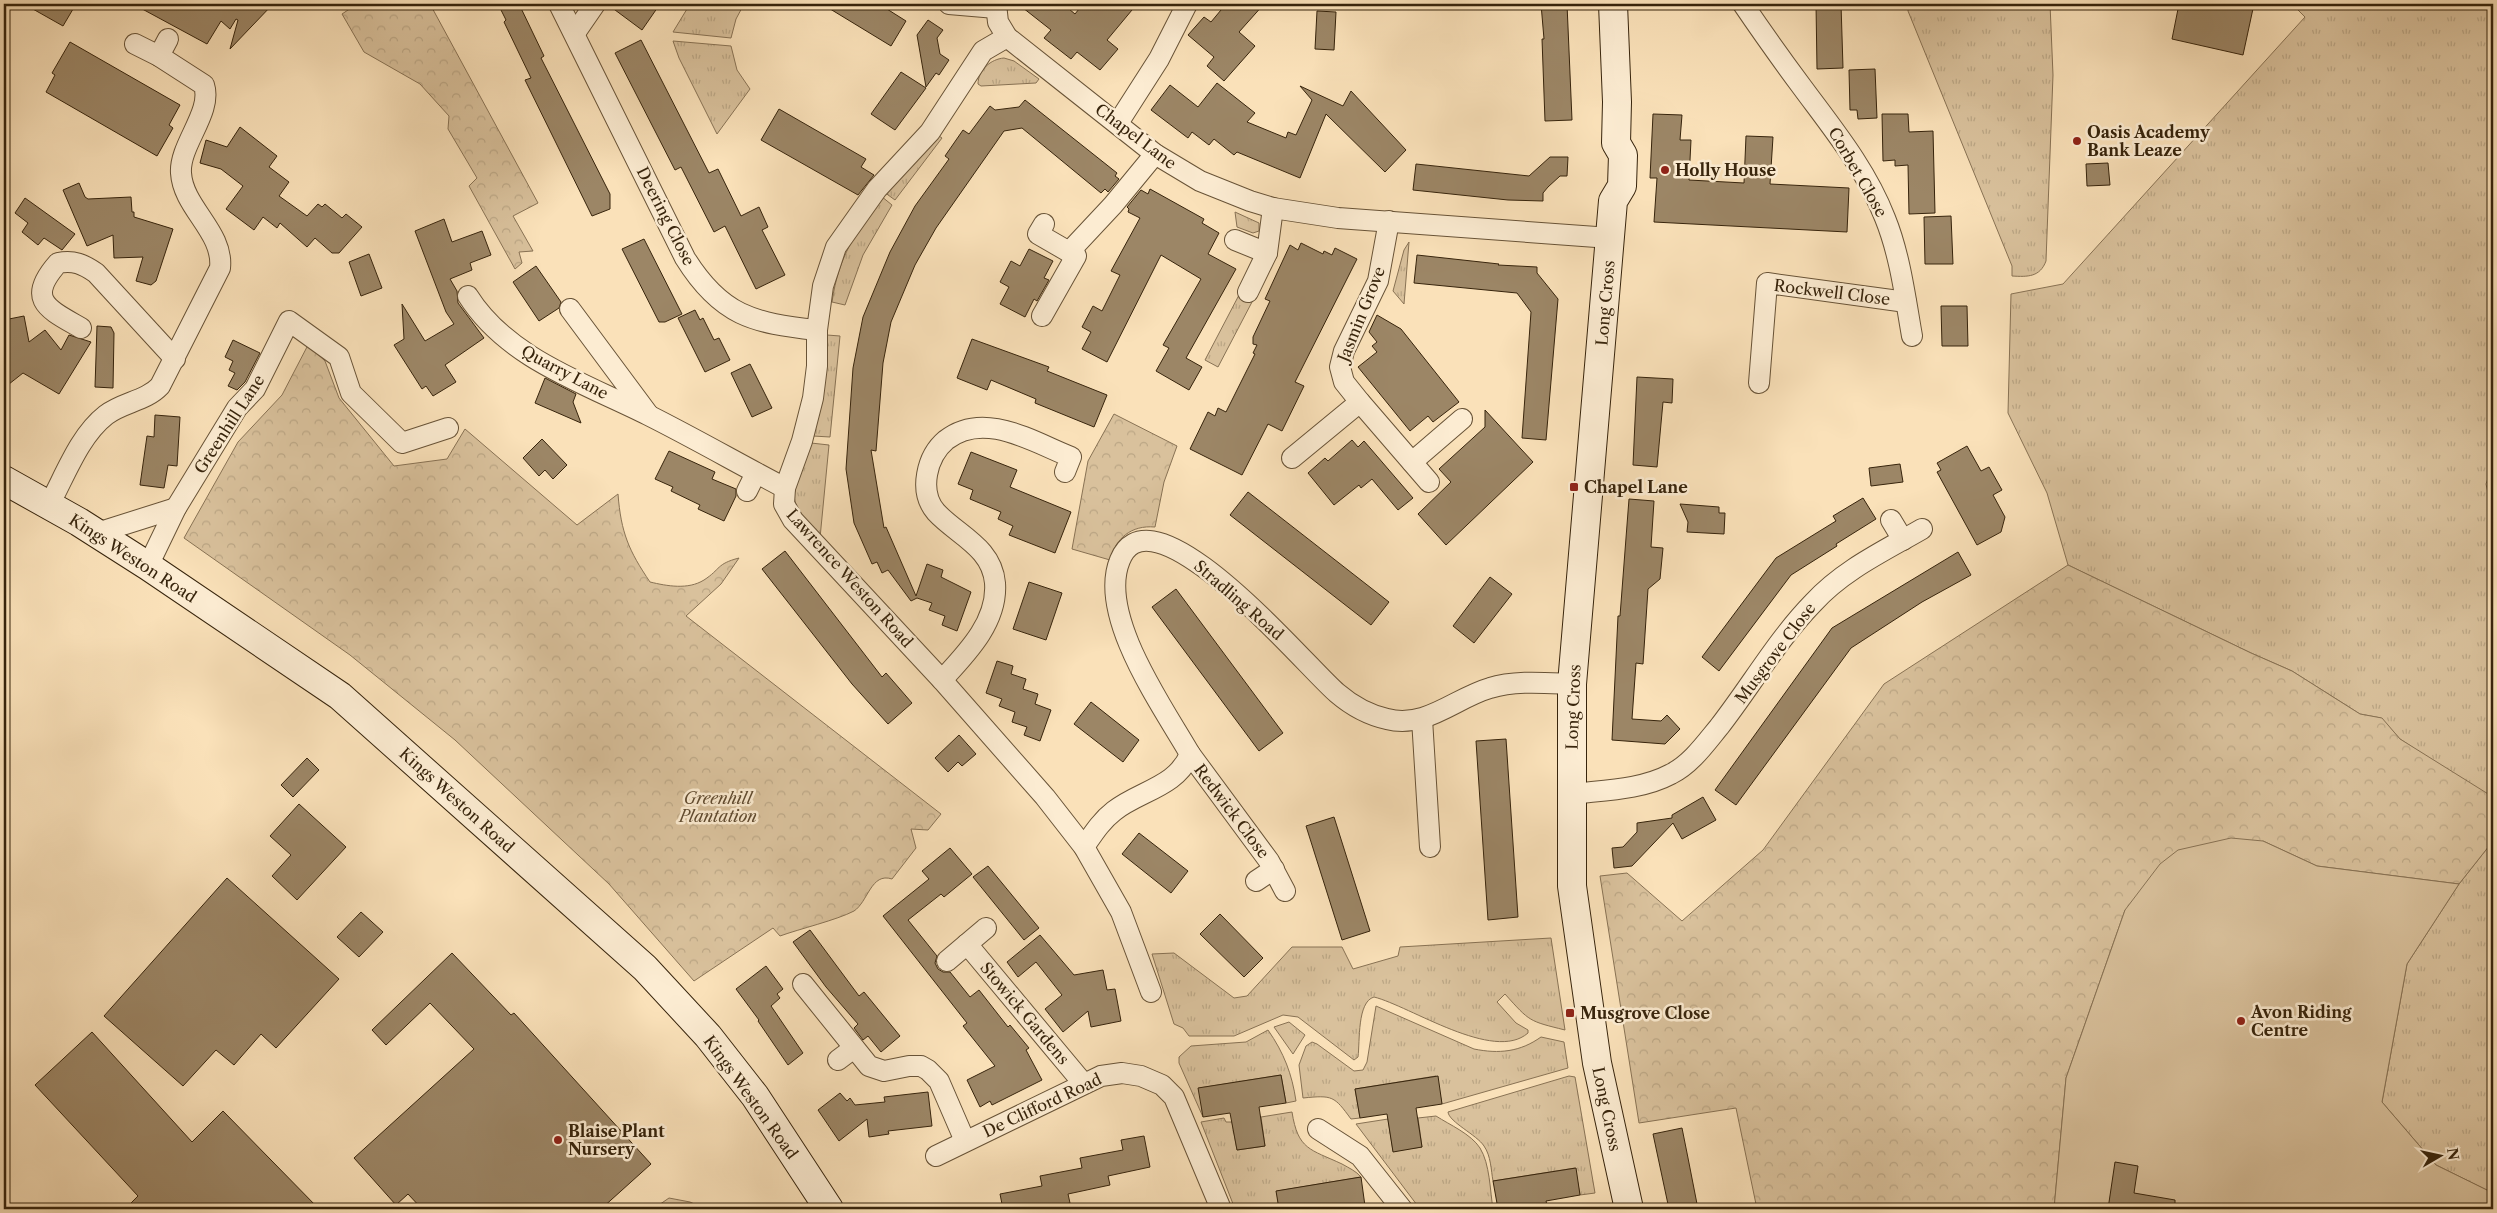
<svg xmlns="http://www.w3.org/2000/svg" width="2497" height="1213" viewBox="0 0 2497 1213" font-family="'Libre Caslon Text',serif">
<defs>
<pattern id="grass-tufts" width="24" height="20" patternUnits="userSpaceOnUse" patternTransform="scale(1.25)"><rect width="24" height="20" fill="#d9c19c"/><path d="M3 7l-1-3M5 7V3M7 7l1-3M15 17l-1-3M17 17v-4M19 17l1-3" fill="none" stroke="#bba685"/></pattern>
<pattern id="forest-crowns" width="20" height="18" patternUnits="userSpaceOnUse" patternTransform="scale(1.25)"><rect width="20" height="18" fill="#d9c19c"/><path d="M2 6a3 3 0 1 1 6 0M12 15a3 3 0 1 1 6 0" fill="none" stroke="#bba685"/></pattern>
</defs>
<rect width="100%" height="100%" fill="#fae1b9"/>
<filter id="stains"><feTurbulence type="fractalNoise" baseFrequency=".004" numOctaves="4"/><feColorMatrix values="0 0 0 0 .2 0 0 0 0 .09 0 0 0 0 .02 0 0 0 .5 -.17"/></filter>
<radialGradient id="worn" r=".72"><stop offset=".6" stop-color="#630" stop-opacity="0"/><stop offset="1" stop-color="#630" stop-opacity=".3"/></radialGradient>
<g fill="url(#grass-tufts)" stroke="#887254">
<polygon points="690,4 744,4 736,19 731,38 673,32"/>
<path d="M1908,4H2050L2053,75L2046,261C2040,277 2028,277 2012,276V266L1908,11Z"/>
<polygon points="2292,4 2493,4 2493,464 2486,484 2493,515 2493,800 2400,739 2381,718 2360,714 2292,671 2251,653 2068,565 2047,493 2008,413 2011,294 2063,284 2305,17"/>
<polygon points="673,41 731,46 737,70 750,89 717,134 679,58"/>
<path d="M1004,58L1014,61L1039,79L1036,83L981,86L978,84C978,70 991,59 1004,58Z"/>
<polygon points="939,136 942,138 895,200 884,192"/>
<path d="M881,196L892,205L863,255L845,305L832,302C839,254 855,236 881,196Z"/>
<polygon points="1235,212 1259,223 1259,231 1253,233 1237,227"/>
<polygon points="1409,242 1404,304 1393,291 1404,250"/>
<polygon points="1239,295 1252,302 1218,367 1205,360"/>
<polygon points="827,335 840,336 830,437 813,436 825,381"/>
<path d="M811,443L829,445L820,538C807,523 793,511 794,490Z"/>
<polygon points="2493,841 2493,1193 2436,1165 2382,1102 2407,964 2459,884"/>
<path d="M1551,938L1565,1030C1529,1021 1530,1022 1505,994L1497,1002L1516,1023L1528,1030V1033C1494,1063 1410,1006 1374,997C1357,1002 1360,1041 1358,1057L1354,1060L1298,1017L1283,1015L1234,1036H1189L1183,1028L1174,1024L1152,954L1174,953L1234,998L1247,996L1292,947H1342L1353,969L1398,956L1400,947Z"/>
<path d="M1376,1006L1474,1049C1499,1054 1520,1052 1541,1037L1564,1042L1568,1068L1442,1104L1436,1076L1355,1089L1360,1118L1351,1119C1334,1096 1333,1095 1303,1098L1299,1065L1306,1046L1312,1042L1317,1044L1354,1071L1363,1070L1367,1062Z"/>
<polygon points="1289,1022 1305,1035 1293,1054 1274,1027"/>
<path d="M1268,1030C1284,1053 1292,1074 1296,1101L1286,1103L1281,1075L1199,1088L1203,1117L1179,1063V1057L1191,1046L1246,1042Z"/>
<path d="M1569,1076L1575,1077L1595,1193L1580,1195L1575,1168L1493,1181C1491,1170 1491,1156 1484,1146C1477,1135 1449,1122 1448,1112Z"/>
<path d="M1292,1112C1298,1150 1310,1149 1342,1164C1349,1168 1356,1171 1361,1177L1277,1191L1279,1209H1235L1201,1122L1224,1118L1226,1122H1232L1237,1150L1265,1146L1261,1117Z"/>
<path d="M1436,1116C1450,1125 1471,1134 1480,1148C1490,1164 1490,1191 1493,1209H1420L1356,1124L1388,1119L1393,1151L1422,1147L1418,1118Z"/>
</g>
<g fill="url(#forest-crowns)" stroke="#887254">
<polygon points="357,4 430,4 538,203 513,216 533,251 519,252 522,263 515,269 469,186 477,178 448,129 449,116 420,84 364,52 342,14"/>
<path d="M308,345L325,361L339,398L394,466L447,459L465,429L577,525L618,494C621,533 629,551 650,582C667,586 688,590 704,580C721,569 716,564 739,558L721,584L686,616L941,814L928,830L911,829L916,848L892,879C871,872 868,902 854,911C837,920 799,929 780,936L773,928L694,981L609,884L455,740L350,655L184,538L238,442L282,395Z"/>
<path d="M1114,414L1177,446L1164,482L1155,527C1131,525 1116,538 1110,560L1072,549L1088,461Z"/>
<polygon points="2068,565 2251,653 2292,671 2360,714 2382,718 2400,739 2493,797 2493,841 2459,884 2317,866 2263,841 2125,910 2066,1078 2054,1209 1757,1209 1736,1108 1639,1123 1600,876 1627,873 1682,921 1763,850 1884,684"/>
<polygon points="669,1198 690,1202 705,1209 653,1209"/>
</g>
<polygon fill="#d9c19c" stroke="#887254" points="2231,838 2263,841 2317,866 2459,884 2407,964 2382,1102 2436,1165 2493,1193 2493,1209 2054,1209 2066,1078 2125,910 2160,864 2178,850"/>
<g fill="#9c8666" stroke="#37240c">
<polygon points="24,4 76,4 63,26"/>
<polygon points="133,4 273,4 230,49 238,20 236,19 230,29 221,21 207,44"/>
<polygon points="498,4 519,4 544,56 541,58 610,194 610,209 592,216 525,80 531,78 504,22 506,20"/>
<polygon points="607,4 660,4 642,30"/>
<polygon points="822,4 879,4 906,21 891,46"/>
<polygon points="1018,4 1063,4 1075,14 1083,4 1137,4 1107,40 1118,49 1100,70 1077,52 1071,59 1044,38 1051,30"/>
<polygon points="1226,4 1264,4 1239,32 1255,46 1224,81 1207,66 1214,57 1188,35 1204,17 1211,22"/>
<polygon points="1541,4 1567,4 1572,120 1545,121 1542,39 1544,39"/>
<polygon points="1816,4 1841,4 1843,68 1817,69"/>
<polygon points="2179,4 2254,4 2243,55 2172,39"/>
<polygon points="1317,11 1336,12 1334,50 1315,49"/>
<polygon points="928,20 943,30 937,38 940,54 949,60 939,75 936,73 926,87 917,35"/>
<polygon points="641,40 709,173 718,169 741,216 759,207 768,227 762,230 785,275 756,289 725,226 714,232 681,167 675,170 615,53"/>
<polygon points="70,42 180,105 169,125 173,128 157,156 46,92 55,75 52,73"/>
<polygon points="1875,69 1877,118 1858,119 1857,110 1850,110 1849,70"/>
<polygon points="901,72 926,88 895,130 871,114"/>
<polygon points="1217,83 1255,113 1247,122 1286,138 1288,132 1296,135 1312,100 1300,86 1343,106 1351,91 1406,150 1385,172 1326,114 1300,178 1237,152 1234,155 1214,139 1209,145 1192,132 1188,138 1151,110 1170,85 1198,107"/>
<polygon points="1025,100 1117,173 1115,176 1119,179 1108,192 1105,189 1101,193 1022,128 1004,131 936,228 915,265 891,322 883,363 876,451 871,450 884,528 886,527 916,596 927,564 943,570 941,577 971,592 957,631 942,625 945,616 929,610 932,603 917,598 911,601 888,570 882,573 877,562 872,564 854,523 846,469 853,368 863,317 890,252 915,206 949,159 945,156 963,130 969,134 990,106 995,110 1019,107"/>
<polygon points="779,109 866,159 861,167 874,175 858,195 761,140"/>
<polygon points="1653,114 1682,115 1680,140 1691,140 1689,180 1744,183 1746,136 1773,137 1770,184 1849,188 1847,232 1654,222 1657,178 1650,178"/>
<polygon points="1882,114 1908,114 1909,132 1933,131 1935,213 1909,214 1908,165 1895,166 1895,160 1883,161"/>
<polygon points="240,127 277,156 269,167 289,182 279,196 307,216 318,204 322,207 325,204 342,218 346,214 362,227 339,253 332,253 315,238 307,247 280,223 277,228 263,217 254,230 226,209 243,186 221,169 200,163 206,140 227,147"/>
<polygon points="1550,157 1568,157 1567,176 1560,176 1548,187 1543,193 1543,201 1508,200 1413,190 1416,164 1529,176"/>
<polygon points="2108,163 2110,185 2087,186 2086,164"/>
<polygon points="79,183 85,197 88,199 131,197 132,212 134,212 134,217 173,229 156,281 151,285 136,281 143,257 114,258 113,235 87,246 63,190"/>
<polygon points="1150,189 1204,219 1202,223 1219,233 1208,254 1236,269 1186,358 1202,367 1189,390 1156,371 1169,348 1163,345 1201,279 1161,255 1107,362 1082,349 1091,332 1082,327 1093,306 1102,311 1120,275 1111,271 1140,218 1128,212 1129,209 1127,207 1141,190 1148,194"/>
<polygon points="25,198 75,234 62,250 44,238 38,245 22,232 28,223 15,213"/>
<polygon points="1951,216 1953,264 1925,264 1924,217"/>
<polygon points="444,219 452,242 482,231 491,255 470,263 472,270 450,279 457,291 458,303 484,338 445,365 456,382 433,396 426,386 422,389 394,345 404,339 402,304 425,341 454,324 446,312 415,231"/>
<polygon points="644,239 682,314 665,322 659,322 622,249"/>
<polygon points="1301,243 1323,254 1324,251 1332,255 1335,248 1357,259 1295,382 1304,386 1282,431 1268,424 1242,475 1190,449 1208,412 1215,416 1218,408 1226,412 1255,354 1253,353 1257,345 1253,344 1253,337 1270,301 1265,299 1290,245 1298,250"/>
<polygon points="1029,249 1053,261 1044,278 1049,280 1037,301 1034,299 1025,317 1000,304 1009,287 1000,282 1011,261 1020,266"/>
<polygon points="369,254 382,288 361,296 349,262"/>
<polygon points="1417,255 1499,264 1498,265 1537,267 1537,273 1558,299 1546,440 1522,438 1531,312 1517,293 1414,283"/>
<polygon points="536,266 561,302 559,308 539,321 513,282"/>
<polygon points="1941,306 1967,306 1968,346 1942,346"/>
<polygon points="695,310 700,320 703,318 714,340 719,338 730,360 705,372 678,318"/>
<polygon points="1377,315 1401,329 1459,402 1433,422 1428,416 1410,431 1358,367 1377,352 1372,346 1377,342 1369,332"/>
<polygon points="24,316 29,342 45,330 61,350 69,335 91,342 59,394 23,373 4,388 4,320"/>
<polygon points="97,326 111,327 114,333 113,388 95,387"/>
<polygon points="972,339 1049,367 1047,371 1107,395 1094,427 1035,403 1036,399 991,380 987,390 957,378"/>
<polygon points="233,340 260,353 245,382 237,390 228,386 235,373 229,370 233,361 225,357"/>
<polygon points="750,364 772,408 752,417 731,373"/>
<polygon points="1637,377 1673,379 1672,403 1663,402 1657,467 1633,465"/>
<polygon points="545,378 576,394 573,402 581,423 535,403"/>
<polygon points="1485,410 1533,462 1446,545 1418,514 1451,482 1439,469 1485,427"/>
<polygon points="155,415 180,417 177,466 168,465 164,488 140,485 147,436 154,437"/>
<polygon points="542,439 567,465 553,479 545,470 539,476 523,458"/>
<polygon points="1352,440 1358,447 1364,441 1413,498 1398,510 1372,479 1361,488 1359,485 1334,505 1308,473 1325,458 1328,461"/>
<polygon points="1967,446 1981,471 1989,467 2002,490 1993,495 2005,517 2001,532 1977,545 1937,472 1941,470 1937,463"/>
<polygon points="669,451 715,472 712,479 736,489 736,496 724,521 698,509 700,505 671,491 673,487 655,479"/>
<polygon points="971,452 1017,470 1010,487 1071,512 1055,553 1009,535 1013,526 998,519 1001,512 970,499 973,490 958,484"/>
<polygon points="1900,464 1903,482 1871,486 1869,468"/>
<polygon points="1248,492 1389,602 1371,625 1230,515"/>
<polygon points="1863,498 1876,519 1836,544 1837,546 1791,575 1719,671 1702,657 1776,558 1836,521 1833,516"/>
<polygon points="1629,499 1654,501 1651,547 1663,548 1660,579 1648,589 1643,664 1636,663 1632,719 1661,721 1667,715 1680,729 1665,744 1612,740 1618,616 1620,616"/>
<polygon points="1680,504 1719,507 1719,513 1725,513 1724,534 1687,532 1688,522"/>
<polygon points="785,551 882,677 886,673 912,703 888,724 852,684 762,569"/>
<polygon points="1958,552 1971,575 1922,602 1851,648 1736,805 1715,790 1832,628"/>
<polygon points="1490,577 1512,594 1474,643 1453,626"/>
<polygon points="1029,582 1062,593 1046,640 1013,629"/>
<polygon points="1176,589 1283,733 1259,751 1152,607"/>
<polygon points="997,661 1013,666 1011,674 1026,679 1023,689 1038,694 1035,704 1051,710 1040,741 1024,735 1027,727 1012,722 1015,712 999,706 1002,699 986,693"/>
<polygon points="1091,702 1139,740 1123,762 1074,724"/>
<polygon points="959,735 976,754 962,766 958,762 948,772 935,758"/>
<polygon points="1506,739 1518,917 1488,920 1476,741"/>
<polygon points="307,758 319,770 293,797 281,785"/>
<polygon points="1703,797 1716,820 1682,839 1673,823 1632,866 1614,868 1612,848 1623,847 1637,832 1637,823 1672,818 1672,815"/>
<polygon points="299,804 346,847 297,900 272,876 291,855 270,836"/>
<polygon points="1334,817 1370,931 1342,940 1306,826"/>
<polygon points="1139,833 1188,871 1171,893 1122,854"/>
<polygon points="950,848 972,874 944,897 941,894 908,920 937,956 935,963 938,969 943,972 950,972 970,997 979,990 1008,1027 1010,1025 1029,1048 1026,1050 1042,1080 992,1105 990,1101 980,1107 967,1080 995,1066 963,1026 967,1023 883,916 929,879 922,871"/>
<polygon points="988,866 1039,928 1024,940 973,877"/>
<polygon points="227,878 339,979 276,1048 261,1034 234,1065 216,1050 183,1086 104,1016"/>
<polygon points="361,912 383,932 359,957 337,937"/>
<polygon points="1220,914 1263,958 1244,977 1200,934"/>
<polygon points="810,930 859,996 864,992 900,1036 881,1052 868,1036 863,1040 854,1028 858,1024 826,987 793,942"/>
<polygon points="1040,935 1074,975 1103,970 1107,990 1115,989 1121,1021 1091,1027 1088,1011 1063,1032 1045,1009 1062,995 1036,962 1018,977 1007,962"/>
<polygon points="452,953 511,1015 514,1013 651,1164 601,1209 422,1209 408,1194 396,1205 354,1158 474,1049 430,1003 386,1045 372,1030"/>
<polygon points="766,966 783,989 777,994 780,998 771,1006 803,1053 788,1065 758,1021 759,1020 736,989"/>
<polygon points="92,1032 192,1142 223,1111 319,1209 125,1209 138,1196 35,1085"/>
<polygon points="1281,1075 1286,1103 1259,1107 1265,1146 1237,1150 1230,1113 1203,1117 1198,1088"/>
<polygon points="1438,1076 1442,1104 1416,1108 1422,1147 1393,1152 1387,1114 1360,1118 1355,1089"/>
<polygon points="928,1092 932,1126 888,1131 889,1134 869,1137 867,1119 839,1141 818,1110 840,1093 847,1101 850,1098 855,1105 885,1102 884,1097"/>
<polygon points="1682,1128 1688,1158 1698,1209 1669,1209 1653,1134"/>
<polygon points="1144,1136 1150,1167 1108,1176 1110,1185 1068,1194 1070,1203 1039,1209 1003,1209 1000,1194 1042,1186 1040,1176 1082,1168 1080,1158 1123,1150 1121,1140"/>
<polygon points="2115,1162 2138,1166 2134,1193 2175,1200 2175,1209 2108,1209"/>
<polygon points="1576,1168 1580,1195 1546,1201 1548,1209 1527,1209 1527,1206 1498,1209 1493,1181"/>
<polygon points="1361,1177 1365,1206 1347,1209 1279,1209 1276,1191"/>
</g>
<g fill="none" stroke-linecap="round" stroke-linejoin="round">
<g stroke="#685337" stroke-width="22">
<g id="street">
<path d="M559,4L685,258C721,316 753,323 817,330"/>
<polyline points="949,4 996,8"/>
<polyline points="996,4 998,22 1007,37 1155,154 1200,181 1250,201 1273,208 1338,218 1610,238"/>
<path d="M1743,4C1762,32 1782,60 1802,87C1833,129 1866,169 1885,218C1900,255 1905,296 1912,336"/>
<polyline points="575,33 595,4"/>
<polyline points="1007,37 983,51 930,132 877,189 836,247 823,286 817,330 817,366 813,398 802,441 785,488 784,504 793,520 942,680 1045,797 1084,847 1121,912 1151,992"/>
<polyline points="159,56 168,39"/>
<polyline points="1118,123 1159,59 1187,4"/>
<polyline points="1389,221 1378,281 1344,351 1340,367 1344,382 1360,402 1429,482"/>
<polyline points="1235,240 1267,253"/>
<polyline points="1069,252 1113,205 1155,154"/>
<polyline points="1248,292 1267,253 1273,208"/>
<path d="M468,296C507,358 584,383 648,415C694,438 739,464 785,488"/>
<polyline points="570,309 648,414"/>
<polyline points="1042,316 1076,256 1038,234 1044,224"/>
<path d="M81,328C48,309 25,300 58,263C74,260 83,264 96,273L175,359"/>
<polyline points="1759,383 1767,283 1906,302"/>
<polyline points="1292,458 1360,402"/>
<polyline points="1412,462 1462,419"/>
<polyline points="747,491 756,473"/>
<path d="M49,505C65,476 79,436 106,415C123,402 146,401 160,386L220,268C224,232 183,208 181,173C179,145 213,112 204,85L159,56L135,44"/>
<polyline points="1891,520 1903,540"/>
<polyline points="97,533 176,508"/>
<polyline points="148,566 176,508 237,408 255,389 289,321 339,357 351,393 402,443 448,428"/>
<path d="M942,680C966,654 998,622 995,583C992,547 957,535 936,512C918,491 927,456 946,440C984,410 1033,442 1071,457L1065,472"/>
<polyline points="1422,719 1430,847"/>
<polyline points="1190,754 1269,861 1285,891"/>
<path d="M1571,794C1604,790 1641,790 1671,774C1691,764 1705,744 1719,727C1751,686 1777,640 1813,603C1843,570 1884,551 1922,529"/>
<path d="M1084,847C1093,834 1101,821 1114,811C1139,791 1177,787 1190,754C1163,707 1097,615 1120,560C1152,481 1308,669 1337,693C1351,705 1369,715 1387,719C1426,729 1455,698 1490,688C1515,680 1546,683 1572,684"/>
<polyline points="1256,881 1274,869"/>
<polyline points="967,944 1083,1083"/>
<polyline points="947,961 986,928"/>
<polyline points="803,984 869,1066 884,1071 909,1066 921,1066 928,1070 939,1081 965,1141"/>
<polyline points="838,1060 854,1048"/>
<polyline points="1318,1129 1360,1156 1402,1209"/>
<polyline points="936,1156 1101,1076 1122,1073 1141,1076 1162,1085 1174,1097 1221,1209"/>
</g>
</g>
<g stroke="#37240c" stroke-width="30">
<g id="secondary">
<polyline points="1613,4 1617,102 1616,143 1623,155 1622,186 1613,201 1572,684 1572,886 1597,1063 1629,1209"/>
<polyline points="4,480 79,522 148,566 340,696 645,968 708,1036 755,1096 829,1209"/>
</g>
</g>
<use href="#street" stroke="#fcecd2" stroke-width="20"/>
<use href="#secondary" stroke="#fcecd2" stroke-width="28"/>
</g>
<g fill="#8f2418" stroke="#fcecd2" stroke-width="2">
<circle cx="2077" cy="141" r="5"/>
<circle cx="1665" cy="170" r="5"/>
<rect x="1569" y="482" width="10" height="10" rx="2.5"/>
<rect x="1565" y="1008" width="10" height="10" rx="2.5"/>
<circle cx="2241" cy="1021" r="5"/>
<circle cx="558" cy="1140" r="5"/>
</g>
<g text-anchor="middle" stroke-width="5" stroke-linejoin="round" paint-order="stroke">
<g font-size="16" font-weight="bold" fill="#37240c" stroke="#fcecd2" text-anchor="start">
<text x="2087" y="138">Oasis Academy<tspan x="2087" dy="18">Bank Leaze</tspan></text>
<text x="1675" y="176">Holly House</text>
<text x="1584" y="493">Chapel Lane</text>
<text x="2251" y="1018">Avon Riding<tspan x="2251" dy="18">Centre</tspan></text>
<text x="1580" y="1019">Musgrove Close</text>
<text x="568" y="1137">Blaise Plant<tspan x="568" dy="18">Nursery</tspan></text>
</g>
<g font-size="16" fill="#37240c" stroke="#fcecd2">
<text transform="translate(1136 136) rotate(37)" y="6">Chapel Lane</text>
<text transform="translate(1858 172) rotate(60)" y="6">Corbet Close</text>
<text transform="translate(666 216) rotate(63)" y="6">Deering Close</text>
<text transform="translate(1832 292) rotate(7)" y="6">Rockwell Close</text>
<text transform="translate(1605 303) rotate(-85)" y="6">Long Cross</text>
<text transform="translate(1361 314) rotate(-68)" y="6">Jasmin Grove</text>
<text transform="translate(565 372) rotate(28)" y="6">Quarry Lane</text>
<text transform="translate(229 424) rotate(-57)" y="6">Greenhill Lane</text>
<text transform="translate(133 558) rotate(33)" y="6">Kings Weston Road</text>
<text transform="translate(850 578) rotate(48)" y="6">Lawrence Weston Road</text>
<text transform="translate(1239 600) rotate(41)" y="6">Stradling Road</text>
<text transform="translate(1775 653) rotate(-53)" y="6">Musgrove Close</text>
<text transform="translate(1573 707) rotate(-88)" y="6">Long Cross</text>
<text transform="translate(457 800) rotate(42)" y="6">Kings Weston Road</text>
<text transform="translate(1232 811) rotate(53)" y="6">Redwick Close</text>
<text transform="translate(1025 1013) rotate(50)" y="6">Stowick Gardens</text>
<text transform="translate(751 1097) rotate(54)" y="6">Kings Weston Road</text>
<text transform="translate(1042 1105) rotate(-25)" y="6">De Clifford Road</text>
<text transform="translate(1607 1109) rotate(78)" y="6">Long Cross</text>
</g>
<g font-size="16" font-style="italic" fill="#604b30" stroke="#fcecd2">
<text x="718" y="804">Greenhill<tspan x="718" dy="18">Plantation</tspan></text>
</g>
</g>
<rect width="2497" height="1213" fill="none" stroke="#fae1b9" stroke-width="20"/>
<rect x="5" y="5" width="2487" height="1203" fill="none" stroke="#37240c" stroke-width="2.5"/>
<rect x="10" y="10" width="2477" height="1193" fill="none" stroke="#37240c"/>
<g transform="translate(2440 1156) rotate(81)" stroke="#fcecd2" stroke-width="4" paint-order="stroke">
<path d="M0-4L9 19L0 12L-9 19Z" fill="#37240c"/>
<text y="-8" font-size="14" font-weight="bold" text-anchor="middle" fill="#37240c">N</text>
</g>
<rect width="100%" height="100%" filter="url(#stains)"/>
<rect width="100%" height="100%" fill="url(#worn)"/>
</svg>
